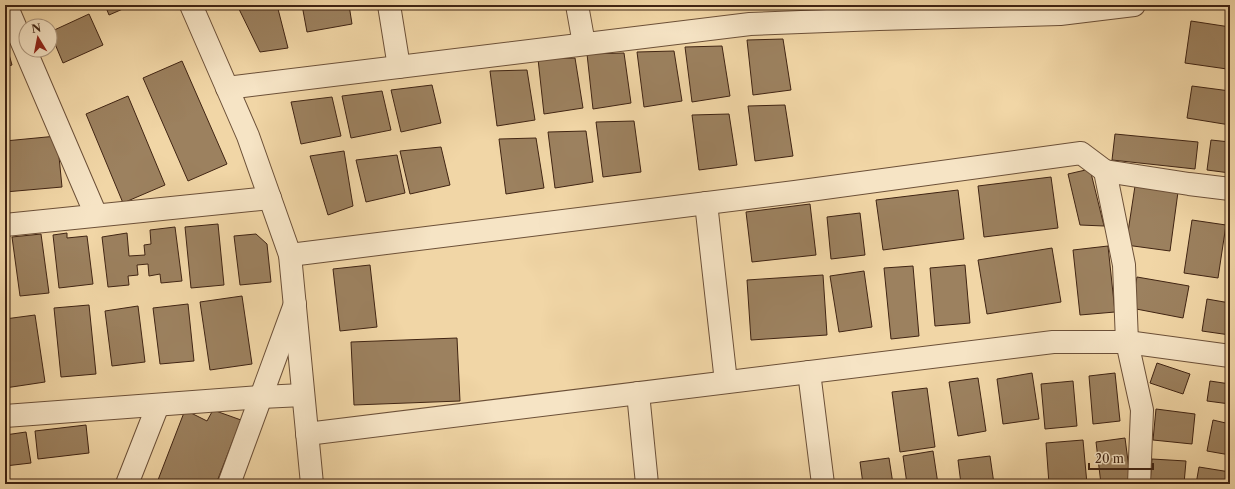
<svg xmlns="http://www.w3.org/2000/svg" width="1235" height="489" viewBox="0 0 1235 489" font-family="'Libre Caslon Text',serif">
<rect width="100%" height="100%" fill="#f1d6a6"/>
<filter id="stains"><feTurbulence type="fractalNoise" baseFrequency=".005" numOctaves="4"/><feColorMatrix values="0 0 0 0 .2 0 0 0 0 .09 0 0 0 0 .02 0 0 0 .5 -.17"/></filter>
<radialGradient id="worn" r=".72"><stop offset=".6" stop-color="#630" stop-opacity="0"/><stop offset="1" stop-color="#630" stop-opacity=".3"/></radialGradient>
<g fill="#9c815f" stroke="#402413">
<polygon points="105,5 132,5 109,15"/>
<polygon points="237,5 277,5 288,48 260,52"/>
<polygon points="302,5 349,5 352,24 307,32"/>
<polygon points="89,14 103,45 63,63 50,32"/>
<polygon points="1191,21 1230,27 1230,53 1227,69 1185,63"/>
<polygon points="783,39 791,90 753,95 747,40"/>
<polygon points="5,40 12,65 5,67"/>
<polygon points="722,46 730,96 692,102 685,47"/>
<polygon points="674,51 682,101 644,107 637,52"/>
<polygon points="624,53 631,103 593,109 587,54"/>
<polygon points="575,58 583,108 544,114 538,59"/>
<polygon points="182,61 227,164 188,181 143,78"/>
<polygon points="527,70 535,120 497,126 490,71"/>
<polygon points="432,85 441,123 401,132 391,90"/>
<polygon points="1192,86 1230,91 1230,125 1187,118"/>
<polygon points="382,91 391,130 351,138 342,96"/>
<polygon points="128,96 165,185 123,203 86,114"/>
<polygon points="332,97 341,136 301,144 291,102"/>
<polygon points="785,105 793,156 755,161 748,106"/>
<polygon points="729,114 737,165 699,170 692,115"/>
<polygon points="634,121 641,172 603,177 596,122"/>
<polygon points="586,131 593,182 555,188 548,132"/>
<polygon points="1115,134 1198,142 1195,169 1112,160"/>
<polygon points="57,136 62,187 5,192 5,141"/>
<polygon points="536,138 544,188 506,194 499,139"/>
<polygon points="1211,140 1230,142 1230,173 1207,170"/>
<polygon points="441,147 450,185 410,194 400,151"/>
<polygon points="344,151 353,206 328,215 310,156"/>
<polygon points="397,155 405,193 366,202 356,160"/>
<polygon points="1090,169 1104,226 1080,225 1068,174"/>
<polygon points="1051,177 1058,228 984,237 978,186"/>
<polygon points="1135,186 1178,192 1170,251 1126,245"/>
<polygon points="958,190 964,239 883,250 876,200"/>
<polygon points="810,204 816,255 752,262 746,212"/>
<polygon points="860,213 865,255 831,259 827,217"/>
<polygon points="1192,220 1226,225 1218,278 1184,273"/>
<polygon points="218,224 224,285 191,288 185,227"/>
<polygon points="175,227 182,281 161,283 160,274 149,276 148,264 137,265 138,275 128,276 129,285 108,287 102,237 127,233 129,256 145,255 144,245 151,244 150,230"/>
<polygon points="67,233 67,238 87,236 93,284 59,288 53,235"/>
<polygon points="41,234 49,293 20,296 12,237"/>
<polygon points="256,234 267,244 271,282 240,285 234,236"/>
<polygon points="1108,246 1115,312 1080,315 1073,250"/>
<polygon points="1052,248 1061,302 987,314 978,260"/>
<polygon points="370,265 377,327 340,331 333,269"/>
<polygon points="965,265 970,323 935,326 930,268"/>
<polygon points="913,266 919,336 891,339 884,268"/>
<polygon points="864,271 872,327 839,332 830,276"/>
<polygon points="823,275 827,335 751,340 747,280"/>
<polygon points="1137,277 1189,286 1183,318 1131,308"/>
<polygon points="242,296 252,364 210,370 200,302"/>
<polygon points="1207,299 1230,303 1230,335 1202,331"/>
<polygon points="188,304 194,361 160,364 153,308"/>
<polygon points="89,305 96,374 61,377 54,308"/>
<polygon points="138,306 145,362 112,366 105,311"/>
<polygon points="35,315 45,382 5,388 5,319"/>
<polygon points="457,338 460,401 354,405 351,342"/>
<polygon points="1157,363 1190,374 1183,394 1150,383"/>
<polygon points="1032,373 1039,419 1003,424 997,379"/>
<polygon points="1115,373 1120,421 1093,424 1089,376"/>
<polygon points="978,378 986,431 958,436 949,382"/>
<polygon points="1073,381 1077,426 1045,429 1041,384"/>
<polygon points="1210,381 1230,384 1230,404 1207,401"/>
<polygon points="927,388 935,447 900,452 892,392"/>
<polygon points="1156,409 1195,414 1192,444 1153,440"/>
<polygon points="185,410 207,421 213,410 241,420 216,484 167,484 158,480"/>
<polygon points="1213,420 1230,424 1230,455 1207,451"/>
<polygon points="86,425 89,453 38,459 35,431"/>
<polygon points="26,432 31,463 5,466 5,435"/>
<polygon points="1125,438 1131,484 1101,484 1096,442"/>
<polygon points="1083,440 1087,484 1049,484 1046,443"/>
<polygon points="933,451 938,484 907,484 903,456"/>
<polygon points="990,456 994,484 961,484 958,460"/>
<polygon points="889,458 893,484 863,484 860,462"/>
<polygon points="1152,459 1186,461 1184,484 1150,484"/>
<polygon points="1199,467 1230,472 1230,484 1196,484"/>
</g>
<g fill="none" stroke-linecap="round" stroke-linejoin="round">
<g stroke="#6c5038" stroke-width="24">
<g id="minor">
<polyline points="6,5 96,215"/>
<polyline points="389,5 399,67"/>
<polyline points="577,5 584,44"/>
<polyline points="227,88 750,24 879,19 1060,14 1134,5"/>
<polyline points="1105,171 1189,184 1230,189"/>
<polyline points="706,203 726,382"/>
<polyline points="5,225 270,198"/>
<polyline points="290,255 795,192 1081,153 1105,171 1124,265 1127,342 1142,410 1139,484"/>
<polyline points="809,372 823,484"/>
<polyline points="638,393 647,484"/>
<polyline points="5,416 261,397 303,395"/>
<polyline points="307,434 1053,342 1127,342 1230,356"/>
<polyline points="127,484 158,405"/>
<polyline points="229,484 295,304"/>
</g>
</g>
<g stroke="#6c5038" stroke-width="24">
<polyline id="tertiary" points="191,5 248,136 290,255 312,484"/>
</g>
<use href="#minor" stroke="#f6e4c5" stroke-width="22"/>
<use href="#tertiary" stroke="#f6e4c5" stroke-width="22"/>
</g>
<rect width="1235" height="489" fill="none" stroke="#f1d6a6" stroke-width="20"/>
<rect x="6" y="6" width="1223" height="477" fill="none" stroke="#402413" stroke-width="2"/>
<rect x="10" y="10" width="1215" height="469" fill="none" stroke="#402413"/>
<g transform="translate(38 38) rotate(350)"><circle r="19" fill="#f6e4c5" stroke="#ad977e"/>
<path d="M0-3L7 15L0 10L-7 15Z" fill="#8f2418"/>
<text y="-6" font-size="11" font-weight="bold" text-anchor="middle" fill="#402413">N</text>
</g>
<path d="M1089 463v6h64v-6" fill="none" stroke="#402413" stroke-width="2"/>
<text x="1095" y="463" font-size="12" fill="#402413" stroke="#f6e4c5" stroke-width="3" paint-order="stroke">20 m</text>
<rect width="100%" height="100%" filter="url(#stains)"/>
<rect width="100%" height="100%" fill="url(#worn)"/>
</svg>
